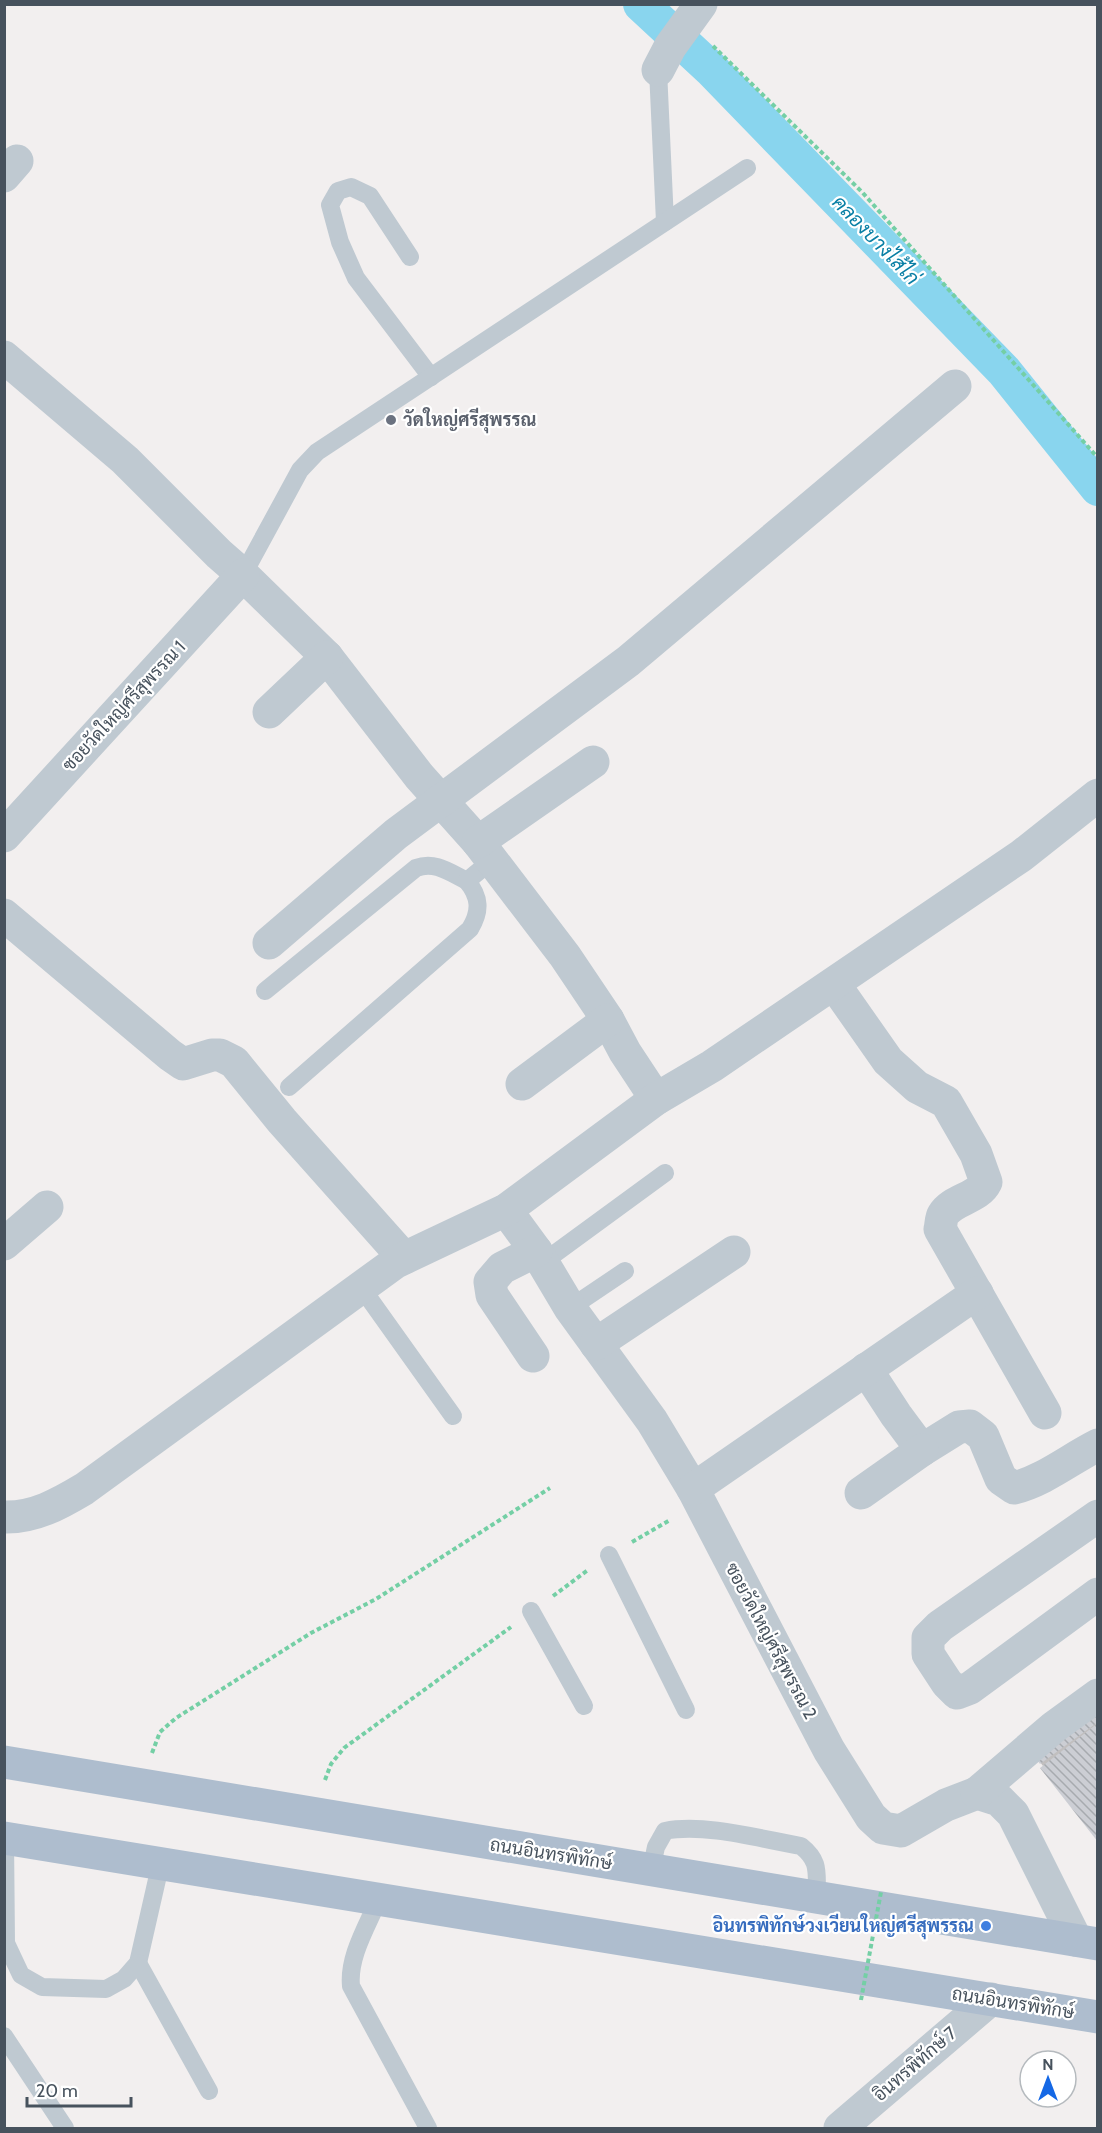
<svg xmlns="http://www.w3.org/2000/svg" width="1102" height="2133" viewBox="0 0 1102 2133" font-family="Cabin,Sarabun,sans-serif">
<defs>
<pattern id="building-back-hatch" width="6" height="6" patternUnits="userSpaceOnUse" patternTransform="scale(1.5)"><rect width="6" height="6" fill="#ccced4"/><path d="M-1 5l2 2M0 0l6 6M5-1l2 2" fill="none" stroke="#a7aaaf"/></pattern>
</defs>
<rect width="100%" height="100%" fill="#f2efef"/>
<polygon fill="#0003" points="1098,1706 1098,1839 1034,1754"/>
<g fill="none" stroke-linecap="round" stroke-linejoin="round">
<polyline stroke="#89d5ee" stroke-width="36" points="641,4 711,69 1004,371 1098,488"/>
</g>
<g fill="url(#building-back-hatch)">
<polygon points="1098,1704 1098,1722 1040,1764 1032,1753"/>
<polygon points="1098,1723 1098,1842 1040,1768"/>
</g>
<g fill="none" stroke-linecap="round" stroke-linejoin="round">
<g stroke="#74cfa5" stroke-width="4" stroke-dasharray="4.5 3" stroke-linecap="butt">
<polyline points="713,46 862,192 1098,458"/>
<polyline points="632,1542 670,1520"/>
<polyline points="553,1596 588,1570"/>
<polyline points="152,1753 160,1732 176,1718 311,1633 376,1599 550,1488"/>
<polyline points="325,1780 331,1764 344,1748 511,1627"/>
</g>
<g stroke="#bfc9d1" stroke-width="18">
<polyline points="658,70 665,222"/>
<polyline points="410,257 370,196 351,187 338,191 330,205 340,242 356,278 431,377"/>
<polyline points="243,575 300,470 317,452 747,168"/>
<path d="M265,991L416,868C435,861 449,872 467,881"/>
<path d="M289,1087L470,929C481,911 480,897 467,881L491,861"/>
<polyline points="542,1263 665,1173"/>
<polyline points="361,1287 453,1416"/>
<polyline points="570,1308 625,1271"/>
<polyline points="609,1555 686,1710"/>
<polyline points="531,1611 584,1706"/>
<polyline points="5,1838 6,1943 21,1975 42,1987 106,1989 124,1979 138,1963 161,1862"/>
<path d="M651,1870L656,1847L665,1831C704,1823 761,1839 801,1846C821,1862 816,1873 817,1897"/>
<path d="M379,1898C368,1925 348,1956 351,1986L428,2128"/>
<polyline points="138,1963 209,2091"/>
<polyline points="4,2036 65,2128"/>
</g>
<g stroke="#bfc9d1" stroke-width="33">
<polyline points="658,70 670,47 701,4"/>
<polyline points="4,176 17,161"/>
<polyline points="4,357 125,460 219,554 243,575 327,657 419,776 478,842 565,956 608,1020 625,1052 656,1099"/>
<polyline points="269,712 327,657"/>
<polyline points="4,836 243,575"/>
<polyline points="478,842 593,762"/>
<polyline points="4,915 170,1055 183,1064 212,1055 220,1055 234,1062 282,1121 404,1258"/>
<polyline points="269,943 396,834 627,662 955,386"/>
<path d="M834,984L888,1061L917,1087L946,1102L976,1154L986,1182C978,1199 952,1199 943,1215C941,1218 941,1226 940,1229L1045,1413"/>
<polyline points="522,1084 608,1020"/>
<polyline points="506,1210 536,1251 570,1308 652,1421 693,1489 829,1750 871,1817 883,1828 901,1831 946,1805 977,1793 999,1800 1013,1814 1076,1940"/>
<polyline points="4,1244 47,1207"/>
<polyline points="596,1344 734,1252"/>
<polyline points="533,1356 492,1295 490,1282 502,1268 536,1251"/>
<path d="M866,1369L896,1415L922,1450L959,1427L970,1426L983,1436L1001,1479L1014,1488C1045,1480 1070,1459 1098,1445"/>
<polyline points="693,1489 977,1293"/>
<polyline points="861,1493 922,1450"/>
<polyline points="1098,1516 940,1626 928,1638 928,1654 947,1683 957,1693 970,1688 1098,1594"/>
<path d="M4,1517C34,1518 59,1504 84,1489L396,1262L506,1210L656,1099L712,1066L1021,856L1098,795"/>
<polyline points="977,1793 1054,1727 1098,1695"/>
<polyline points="840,2128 991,1999"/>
</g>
<g stroke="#aebdce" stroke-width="33">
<polyline points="4,1762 1098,1944"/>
<polyline points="4,1838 1098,2017"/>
</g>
<polyline stroke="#74cfa5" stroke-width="4" stroke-dasharray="4.5 3" stroke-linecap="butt" points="861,2000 881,1892"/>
</g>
<circle fill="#6b7280" stroke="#fff" stroke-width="2" cx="391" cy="420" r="6"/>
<circle fill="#3f7fe0" stroke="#fff" stroke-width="2" cx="986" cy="1926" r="6"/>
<g text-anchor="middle" stroke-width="4.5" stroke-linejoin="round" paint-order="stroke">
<g font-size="18" font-weight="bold" fill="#5b616d" stroke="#fff" text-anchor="start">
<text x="403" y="426">วัดใหญ่ศรีสุพรรณ</text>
</g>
<g font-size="18" fill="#47525d" stroke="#fff">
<text transform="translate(124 706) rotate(-47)" y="6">ซอยวัดใหญ่ศรีสุพรรณ 1</text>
<text transform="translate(771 1641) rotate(62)" y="6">ซอยวัดใหญ่ศรีสุพรรณ 2</text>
<text transform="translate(551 1854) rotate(9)" y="6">ถนนอินทรพิทักษ์</text>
<text transform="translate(1013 2003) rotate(9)" y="6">ถนนอินทรพิทักษ์</text>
<text transform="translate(915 2064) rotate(-41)" y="6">อินทรพิทักษ์ 7</text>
</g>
<g font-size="18" font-weight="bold" fill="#366cbe" stroke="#fff" text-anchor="end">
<text x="974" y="1932">อินทรพิทักษ์วงเวียนใหญ่ศรีสุพรรณ</text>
</g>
<g font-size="20" font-style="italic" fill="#097fa5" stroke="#fff">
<text transform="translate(876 240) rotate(46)" y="7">คลองบางไส้ไก่</text>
</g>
</g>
<rect width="1102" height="2133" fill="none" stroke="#47525d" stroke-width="12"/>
<g transform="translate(1048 2079)"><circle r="28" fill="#ffffff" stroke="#b5babe" stroke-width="1.5"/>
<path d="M0-4.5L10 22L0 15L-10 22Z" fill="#1568e5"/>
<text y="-9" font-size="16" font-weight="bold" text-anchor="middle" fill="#47525d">N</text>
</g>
<path d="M27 2097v9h104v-9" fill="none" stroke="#47525d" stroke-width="3"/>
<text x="36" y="2097" font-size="18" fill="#47525d" stroke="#ffffff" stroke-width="4.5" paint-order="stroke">20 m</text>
</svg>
